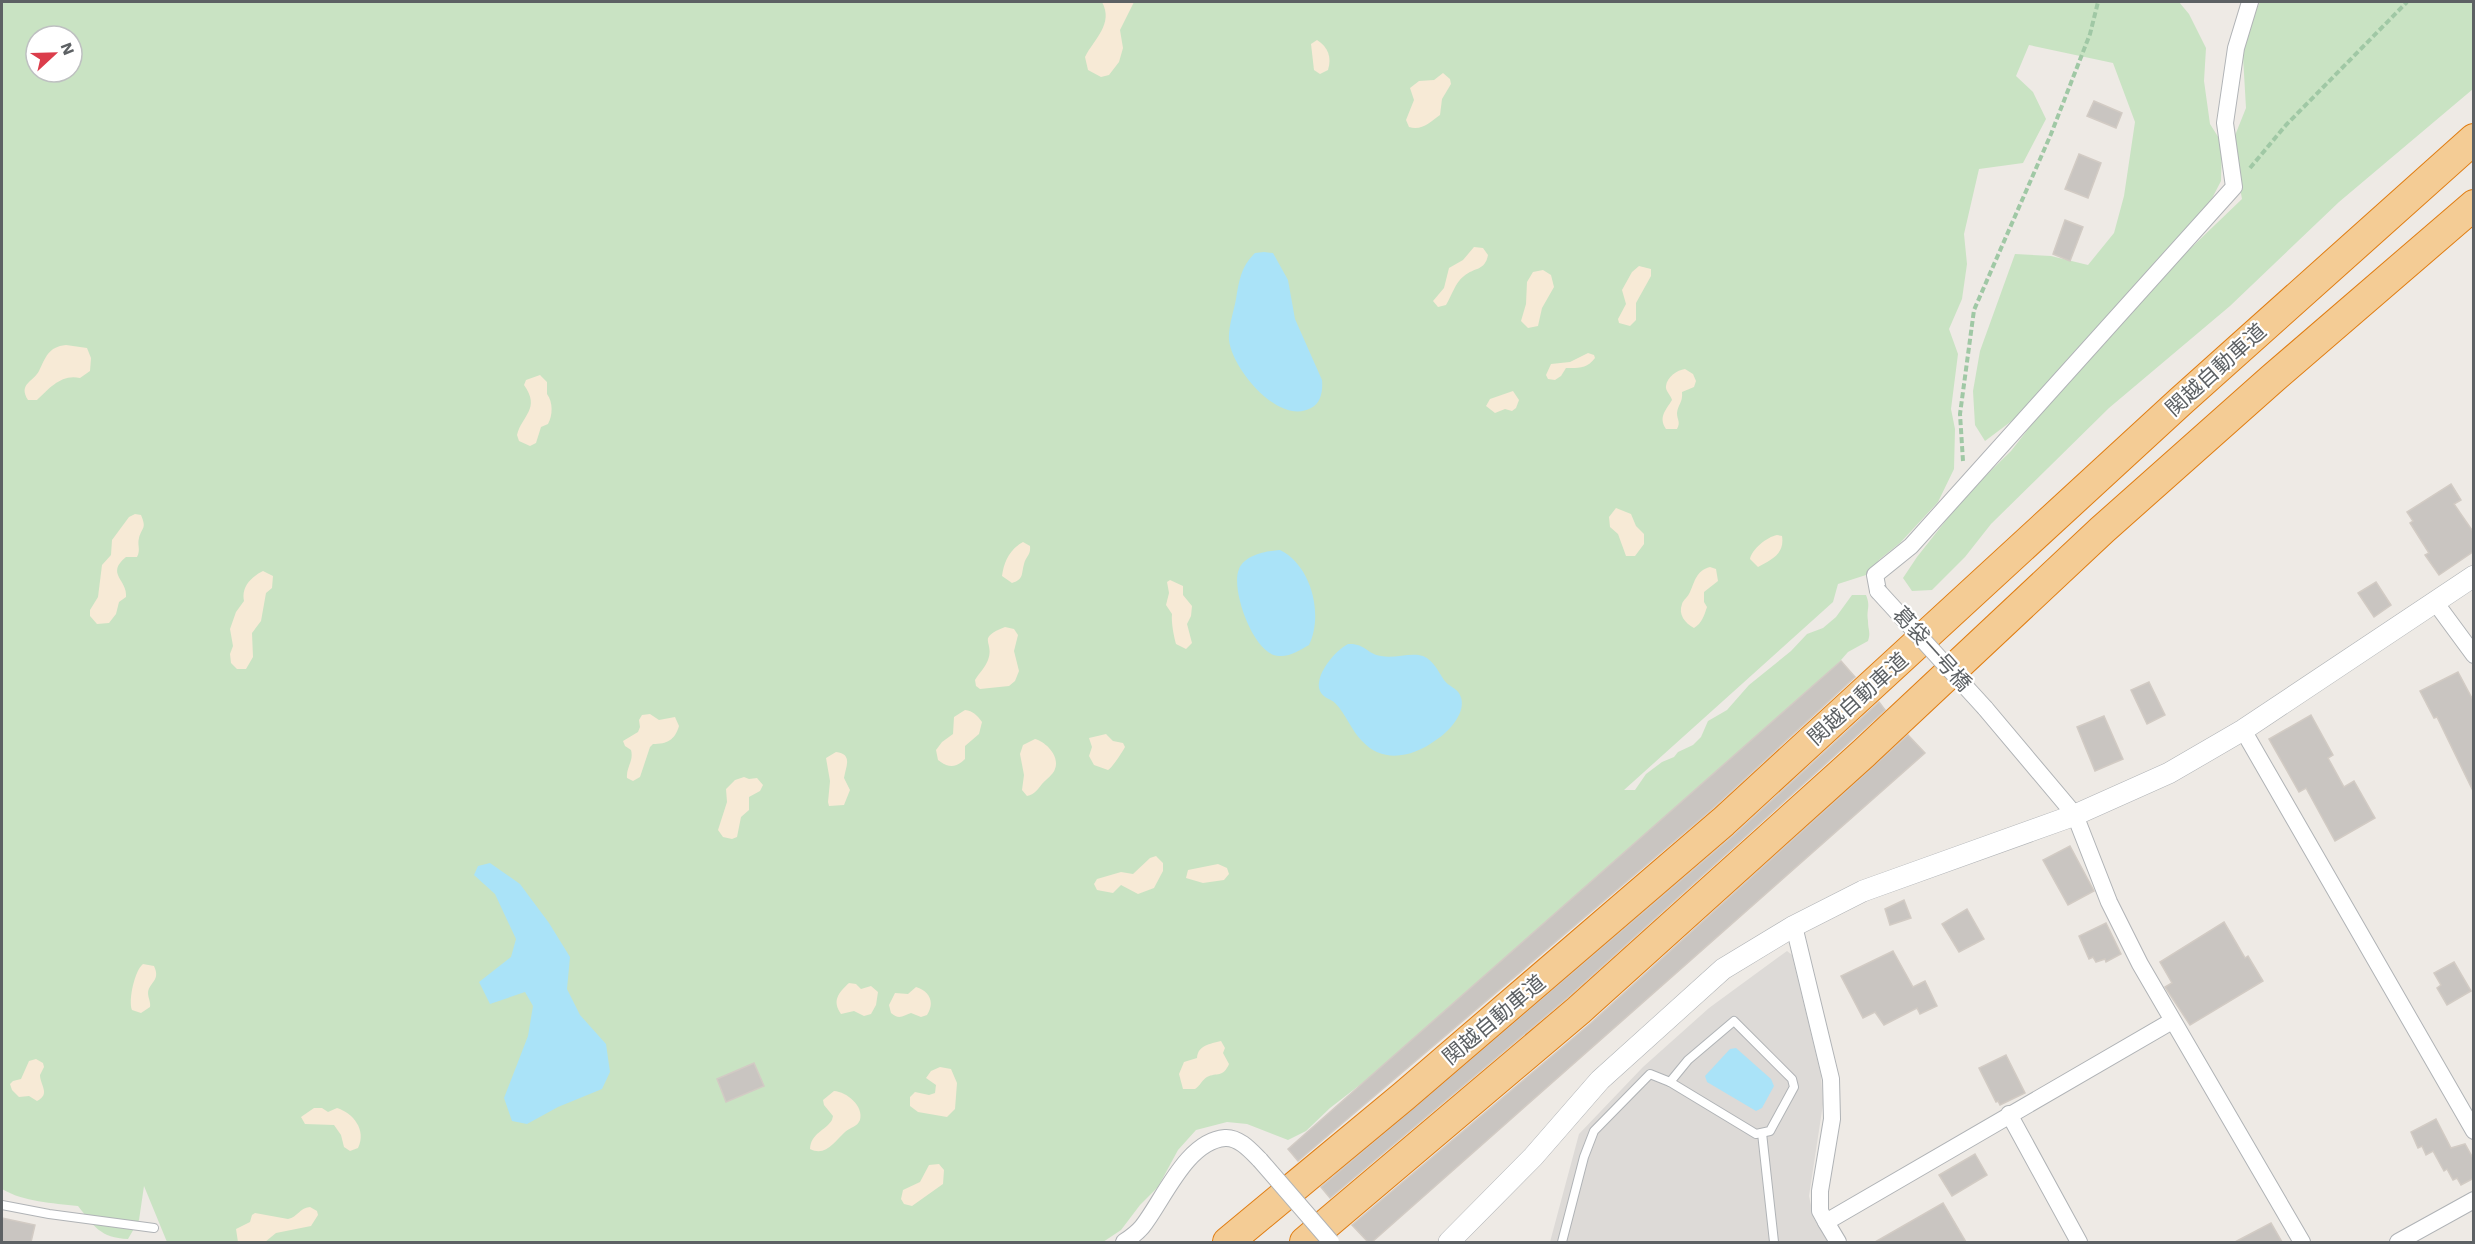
<svg xmlns="http://www.w3.org/2000/svg" width="2475" height="1244" viewBox="0 0 2475 1244" font-family="'Work Sans','Noto Sans JP',sans-serif">
<rect width="100%" height="100%" fill="#eeeae5"/>
<polygon fill="#dddad7" points="1787,951 1792,955 1821,1075 1823,1104 1809,1196 1814,1219 1828,1242 1550,1242 1579,1134 1643,1067 1709,1008"/>
<g fill="#c9e3c3" fill-rule="evenodd">
<path d="M2,2H2179L2189,14L2206,48L2204,81L2210,124L2222,143L2221,181L2205,212L2144,275L2021,414L1985,441L1975,425L1973,391L1980,351L2015,254L2051,256L2088,265L2114,233L2124,196L2135,122L2113,63L2029,45L2016,76L2033,92L2046,119L2023,163L1979,169L1964,234L1967,264L1962,299L1949,329L1958,354L1951,409L1955,429L1954,469L1938,502L1900,543L1880,559L1866,575L1838,584L1833,602L1624,790H1635L1646,774L1662,762L1674,757L1678,752L1693,745L1701,737L1708,721L1727,710L1749,685L1791,651L1807,634L1823,628L1836,617L1852,595H1866C1871,607 1866,609 1868,621C1868,630 1871,632 1868,641L1848,652L1827,676L1374,1074L1330,1108L1306,1131L1288,1140L1247,1124L1227,1122L1196,1130L1178,1150L1158,1187L1140,1205L1121,1230L1103,1242H167L144,1186L139,1220L128,1239C100,1238 94,1226 78,1206C52,1203 24,1202 2,1189ZM36,36H72V72H36Z"/>
<polygon points="2260,2 2473,2 2473,89 2339,202 2230,306 2109,408 1991,524 1965,557 1932,590 1912,591 1903,578 1917,557 1966,495 2011,451 2079,364 2144,293 2242,199 2232,143 2246,108 2242,39"/>
</g>
<g fill="#f7ead6">
<path d="M1102,2H1134L1120,30L1123,48L1119,62L1109,75L1101,77L1088,70L1085,57C1094,39 1114,24 1102,2Z"/>
<path d="M1317,40C1328,47 1332,57 1328,70L1320,74L1314,70L1311,44Z"/>
<path d="M1443,73L1450,79L1451,84L1442,99L1440,115C1430,122 1422,131 1409,127L1406,120L1414,100L1410,88L1419,81L1434,80Z"/>
<path d="M1474,247L1483,248L1488,255C1485,271 1475,267 1464,276C1455,283 1452,295 1446,305L1438,307L1433,301L1444,288L1449,268L1463,260Z"/>
<polygon points="1639,266 1651,269 1651,276 1636,303 1636,320 1630,326 1619,323 1618,319 1626,304 1622,290 1632,272"/>
<polygon points="1543,270 1551,275 1554,287 1542,308 1538,326 1528,328 1521,321 1526,304 1527,282 1533,272"/>
<path d="M66,345L87,348L91,358L90,371L80,378C61,374 50,388 37,400H28C18,384 33,382 39,371C46,357 48,347 66,345Z"/>
<path d="M1588,353L1594,355L1595,358C1587,369 1578,368 1566,368L1561,376L1555,380L1548,379L1546,375L1551,364L1570,362Z"/>
<path d="M1685,369L1693,374L1696,381L1694,387L1682,392C1683,403 1678,404 1677,413C1677,420 1681,422 1677,429H1666C1658,417 1666,410 1672,400C1671,395 1665,391 1666,386C1667,377 1677,370 1685,369Z"/>
<path d="M540,375L547,382V394C553,402 553,415 548,424L541,427L536,443L530,446L519,441L517,435C522,415 541,409 524,385L526,380Z"/>
<polygon points="1513,391 1519,400 1516,408 1512,411 1505,409 1495,413 1486,406 1490,399"/>
<polygon points="1616,508 1631,514 1636,526 1644,534 1644,544 1635,556 1626,556 1618,534 1610,527 1609,517"/>
<path d="M135,514L141,515C147,529 142,527 139,538C137,545 141,550 137,557H126C105,574 128,580 126,597L119,602L116,614L109,623L97,624L90,616V610L98,597L102,565L111,555L112,540L129,517Z"/>
<path d="M1777,535L1782,536C1785,554 1771,560 1758,567L1750,559C1752,549 1767,537 1777,535Z"/>
<path d="M1023,542L1030,546C1031,555 1026,556 1024,564C1021,575 1024,579 1012,583L1002,576C1004,562 1009,550 1023,542Z"/>
<path d="M1710,567L1716,569L1718,581L1704,592V602L1707,607C1704,616 1702,623 1694,628C1685,623 1678,615 1682,604C1683,600 1688,597 1690,592C1695,581 1696,571 1710,567Z"/>
<path d="M263,571L273,576L272,588L266,593L261,621L252,633L253,657L246,669H237L231,663L230,654L233,646L230,629L236,612L244,601C241,587 251,577 263,571Z"/>
<path d="M1170,580L1183,586V595L1192,606L1191,616L1187,624L1192,643L1186,649L1176,644C1174,637 1171,622 1172,614L1166,605L1169,593L1167,582Z"/>
<path d="M1005,627L1014,629L1018,635L1014,651L1019,671L1015,681L1009,686L980,689L976,686L975,680C979,673 985,668 988,660C995,641 975,639 1005,627Z"/>
<path d="M965,710C973,711 977,715 982,722L979,734L965,746V759C956,768 948,768 938,760L936,750L942,742L953,734L954,717Z"/>
<path d="M650,714L659,720L675,717L679,726C675,740 667,744 653,744L650,747L640,777L633,781L627,778C626,767 634,761 631,750L625,746L623,741L638,732L640,727L639,720L642,715Z"/>
<path d="M1106,734L1113,741L1123,743L1125,747C1123,751 1112,768 1108,770L1094,765L1089,756L1092,747L1089,738Z"/>
<path d="M1035,739C1046,742 1060,756 1055,769C1053,775 1046,779 1042,784C1037,790 1035,794 1027,796L1022,790L1024,775L1020,754L1023,745Z"/>
<path d="M836,752C853,754 846,766 844,778L850,790L844,805L829,806L828,802L830,781L826,758Z"/>
<polygon points="744,777 749,779 757,778 763,785 760,791 749,797 749,810 741,817 737,837 732,839 723,837 718,830 727,802 726,789 735,780"/>
<polygon points="1156,856 1163,863 1163,871 1154,888 1138,894 1121,885 1113,893 1097,890 1094,884 1097,879 1121,872 1133,874 1150,858"/>
<polygon points="1218,864 1227,868 1229,874 1224,880 1203,883 1186,878 1188,870"/>
<path d="M143,964L154,966C161,981 149,982 148,993C148,998 151,1002 150,1007L141,1013L132,1010C128,1000 135,970 143,964Z"/>
<path d="M849,983L856,984L861,989L871,986L878,992L876,1005L871,1014L864,1016L854,1011L841,1014C832,1001 838,993 849,983Z"/>
<path d="M916,987C930,991 935,1003 927,1015L921,1017L911,1013C903,1016 899,1020 891,1013L889,1005L895,993L908,994Z"/>
<path d="M1221,1041L1225,1048L1223,1053L1229,1064C1223,1078 1217,1072 1207,1077C1202,1080 1200,1086 1195,1089H1183L1179,1074L1184,1062L1197,1058C1198,1045 1210,1044 1221,1041Z"/>
<path d="M36,1059L43,1063L44,1067L40,1075C40,1085 51,1094 37,1101L29,1096L19,1097L12,1090L10,1084L13,1081L21,1079L29,1061Z"/>
<polygon points="940,1067 951,1069 957,1083 955,1109 947,1117 918,1112 910,1106 910,1097 915,1092 929,1095 935,1093 936,1085 926,1078 931,1071"/>
<path d="M834,1091C847,1092 864,1106 860,1120C857,1127 851,1127 845,1132C835,1141 826,1157 810,1149C811,1133 825,1131 832,1120L833,1116L824,1105L823,1100Z"/>
<path d="M314,1108H322L328,1112L337,1108C353,1113 367,1130 358,1148L350,1151L344,1147L341,1135L334,1125L305,1124L301,1117Z"/>
<polygon points="939,1164 944,1170 943,1184 912,1206 904,1204 901,1199 903,1190 920,1182 929,1165"/>
<path d="M310,1207L317,1211L318,1215L311,1226L276,1233L265,1242H238L236,1229L250,1222L252,1215L255,1213L288,1219C298,1217 299,1208 310,1207Z"/>
</g>
<g fill="#aae3f8">
<path d="M1264,252L1273,253L1288,280L1295,319L1322,380C1323,391 1321,403 1311,408C1279,426 1232,369 1229,340C1228,327 1234,311 1236,299C1239,281 1241,266 1255,253Z"/>
<path d="M1280,550C1311,565 1324,614 1309,645C1300,650 1290,657 1279,656C1254,656 1230,589 1239,569C1245,555 1266,551 1280,550Z"/>
<path d="M1348,644C1365,643 1367,654 1381,656C1395,659 1410,652 1423,656C1434,661 1438,671 1444,680C1448,686 1457,688 1460,695C1468,711 1449,732 1436,740C1413,757 1383,764 1362,741C1351,730 1346,714 1335,703C1330,698 1321,698 1319,688C1317,672 1335,651 1348,644Z"/>
<polygon points="490,863 520,884 549,923 570,957 567,989 580,1015 606,1044 610,1072 602,1089 558,1107 527,1124 512,1121 504,1098 528,1036 533,1006 525,992 490,1004 479,982 511,957 516,939 495,894 474,875 478,866"/>
<polygon points="1736,1048 1771,1079 1774,1086 1762,1108 1756,1111 1707,1082 1705,1076 1730,1049"/>
</g>
<g fill="#c9c5c1" stroke="#d2cbc4" stroke-width="1.5">
<polygon points="2094,101 2122,113 2116,128 2087,116"/>
<polygon points="2079,154 2101,163 2088,198 2065,189"/>
<polygon points="2065,220 2083,227 2070,261 2053,254"/>
<polygon points="2451,484 2461,500 2454,504 2474,533 2474,551 2439,575 2425,555 2429,553 2410,523 2413,521 2407,512"/>
<polygon points="2376,582 2391,605 2374,617 2358,593"/>
<polygon points="1841,661 1855,677 1712,809 1298,1161 1288,1149"/>
<polygon points="2458,672 2474,702 2474,793 2437,717 2434,718 2420,691"/>
<polygon points="2149,682 2165,715 2147,724 2131,690"/>
<polygon points="1879,702 1885,710 1852,740 1568,997 1330,1198 1321,1187 1734,835"/>
<polygon points="2311,715 2333,755 2328,758 2344,787 2354,781 2375,818 2335,841 2306,788 2299,792 2269,739"/>
<polygon points="2104,716 2123,759 2095,771 2077,727"/>
<polygon points="1908,735 1925,753 1372,1242 1368,1242 1352,1225 1591,1023"/>
<polygon points="2070,846 2094,891 2068,905 2043,860"/>
<polygon points="1904,900 1911,918 1890,925 1885,909"/>
<polygon points="1967,909 1984,939 1959,952 1942,924"/>
<polygon points="2224,922 2245,958 2248,956 2263,981 2190,1025 2165,987 2172,983 2160,962"/>
<polygon points="2106,923 2121,954 2106,962 2105,959 2096,962 2093,957 2089,959 2079,936"/>
<polygon points="1893,951 1913,987 1925,981 1937,1006 1920,1014 1917,1008 1884,1025 1875,1012 1863,1018 1841,976"/>
<polygon points="2454,962 2471,991 2447,1005 2437,988 2441,985 2434,973"/>
<polygon points="2006,1055 2025,1093 2000,1105 1998,1101 1996,1102 1979,1068"/>
<polygon points="754,1063 764,1086 726,1102 717,1079"/>
<polygon points="2436,1119 2451,1148 2465,1144 2474,1160 2474,1178 2461,1185 2457,1178 2453,1180 2447,1169 2444,1171 2433,1151 2426,1155 2422,1146 2418,1148 2411,1132"/>
<polygon points="1975,1154 1987,1175 1952,1196 1939,1175"/>
<polygon points="1943,1203 1966,1242 1875,1242"/>
<polygon points="2,1218 35,1225 31,1242 2,1242"/>
<polygon points="2271,1223 2282,1242 2235,1242"/>
</g>
<g fill="none" stroke-linecap="round" stroke-linejoin="round">
<g stroke="#b0b3b6" stroke-width="10">
<g id="service">
<polygon points="1734,1021 1792,1079 1794,1087 1770,1131 1756,1134 1670,1082 1688,1060"/>
<polyline points="1762,1133 1774,1242"/>
<polyline points="2,1205 49,1214 154,1228"/>
<polyline points="1562,1242 1584,1157 1594,1131 1650,1074 1670,1082"/>
</g>
</g>
<g stroke="#b0b3b6" stroke-width="18">
<g id="minor">
<polyline points="1878,591 1875,575 1911,546 2234,187 2225,123 2236,48 2250,2"/>
<polyline points="2435,602 2474,655"/>
<polyline points="1985,708 2075,815 2109,902 2140,964 2302,1242"/>
<polyline points="2243,730 2474,1131"/>
<polyline points="1794,926 1831,1079 1832,1119 1820,1191 1820,1211 1826,1222"/>
<polyline points="2009,1114 2079,1242"/>
<path d="M1124,1242C1130,1238 1137,1233 1142,1227C1163,1201 1186,1141 1225,1138C1239,1137 1251,1151 1260,1160"/>
<polyline points="1838,1242 1826,1222 2172,1021"/>
<polyline points="2398,1242 2474,1200"/>
</g>
</g>
<g stroke="#b0b3b6" stroke-width="22">
<polyline id="tertiary" points="1449,1242 1533,1157 1600,1080 1723,969 1794,926 1863,891 2075,815 2169,773 2243,730 2474,576"/>
</g>
<g stroke="#e07d12" stroke-width="32">
<g id="motorway">
<polyline points="1228,1242 1404,1096 1723,822 2181,401 2474,139"/>
<polyline points="1305,1242 1579,1010 1864,753 2102,530 2272,379 2474,205"/>
</g>
</g>
<g stroke="#a0c8a5" stroke-width="4" stroke-dasharray="6 3" stroke-linecap="butt">
<polyline points="2250,168 2286,125 2407,2"/>
<polyline points="1963,461 1960,414 1974,310 2051,134 2090,34 2098,2"/>
</g>
<use href="#service" stroke="#fff" stroke-width="8"/>
<use href="#minor" stroke="#fff" stroke-width="16"/>
<use href="#tertiary" stroke="#fff" stroke-width="21"/>
<use href="#motorway" stroke="#f4cc95" stroke-width="30"/>
<g stroke="#b0b3b6" stroke-width="18" stroke-linecap="butt">
<g id="minor-bridge">
<polyline points="1878,591 1985,708"/>
<polyline points="1260,1160 1331,1242"/>
</g>
</g>
<use href="#minor-bridge" stroke="#fff" stroke-width="16"/>
</g>
<g text-anchor="middle" stroke-width="4.5" stroke-linejoin="round" paint-order="stroke">
<g font-size="21" fill="#5d6164" stroke="#fff">
<text transform="translate(2216 370) rotate(-42)" y="7">関越自動車道</text>
<text transform="translate(1932 649) rotate(48)" y="7">葛袋一号橋</text>
<text transform="translate(1858 699) rotate(-42)" y="7">関越自動車道</text>
<text transform="translate(1494 1020) rotate(-40)" y="7">関越自動車道</text>
</g>
</g>
<rect width="2475" height="1244" fill="none" stroke="#5d6164" stroke-width="6"/>
<g transform="translate(54 54) rotate(68)"><circle r="28" fill="#ffffff" stroke="#bec0c1" stroke-width="1.5"/>
<path d="M0-4.5L10 22L0 15L-10 22Z" fill="#db3d4b"/>
<text y="-9" font-size="16" font-weight="bold" text-anchor="middle" fill="#5d6164">N</text>
</g>
</svg>
